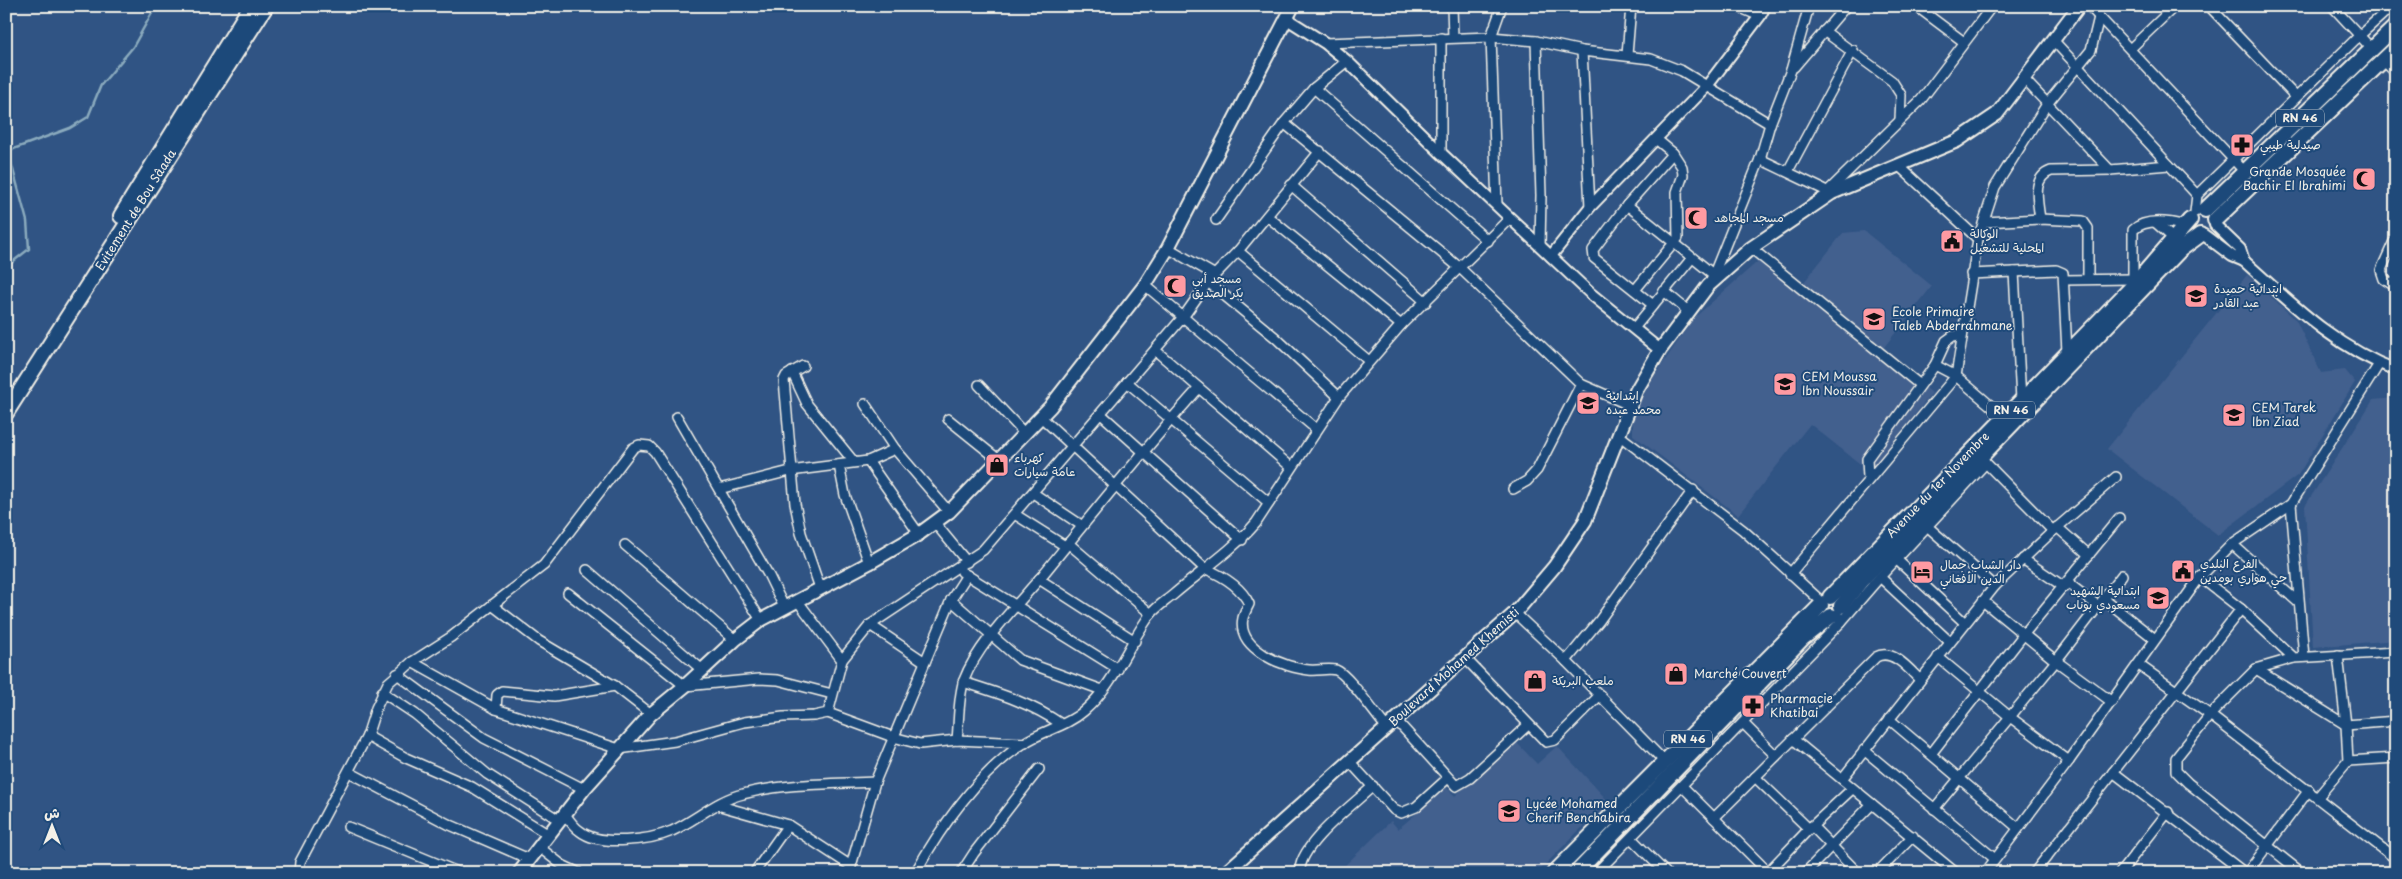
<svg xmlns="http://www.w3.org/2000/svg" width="2402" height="879" viewBox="0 0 2402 879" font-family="'Playpen Sans','Playpen Sans Arabic',sans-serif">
<rect width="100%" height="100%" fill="#305484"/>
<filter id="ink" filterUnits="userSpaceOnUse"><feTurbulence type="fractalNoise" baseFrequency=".02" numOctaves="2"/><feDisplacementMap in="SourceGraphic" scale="10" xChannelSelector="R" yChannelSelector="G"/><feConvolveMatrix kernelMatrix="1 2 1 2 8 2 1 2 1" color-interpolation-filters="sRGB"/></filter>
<g filter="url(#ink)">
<g fill="#43608e">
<polygon points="1864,231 1932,286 1881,351 1932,393 1869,471 1810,424 1738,515 1633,435 1633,415 1655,375 1694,318 1764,256 1801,286 1843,233"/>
<polygon points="2247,275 2296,320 2321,373 2345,370 2355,382 2298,475 2218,535 2107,449"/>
<polygon points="2396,398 2396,640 2313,647 2305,506 2373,400"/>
<polygon points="1516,742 1537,764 1557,746 1608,801 1537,873 1337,873 1391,821 1398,829 1447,788 1455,796"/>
</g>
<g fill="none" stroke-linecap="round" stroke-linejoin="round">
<polyline stroke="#8babbe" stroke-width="2.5" points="6,267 29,249 27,221 8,151 70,128 88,117 101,85 133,47 152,13 151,6"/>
<g stroke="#f4f1e8" stroke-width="12">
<g id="minor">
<polyline points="1452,6 1453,37"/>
<polyline points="1736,6 1760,16"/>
<polyline points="1916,6 1964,42"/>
<polyline points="2089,6 2244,171"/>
<polyline points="2209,6 2296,97"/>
<polyline points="2332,6 2372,49"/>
<polyline points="1824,31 1892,81 1901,95 1900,120"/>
<polyline points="1441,38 1441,153"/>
<polyline points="2053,40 2197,195"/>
<polyline points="1536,41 1541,195 1540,246"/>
<polyline points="1325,43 1491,37 1536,41 1582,51 1651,59 1682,71 1770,124"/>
<polyline points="2130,49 2175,6"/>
<polyline points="1582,51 1590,207"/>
<polyline points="1627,55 1631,6"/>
<polyline points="2383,60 2396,73"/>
<polyline points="1794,67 1846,6"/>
<polyline points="2024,79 2110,170"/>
<polyline points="1314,88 1488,241"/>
<polyline points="1284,123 1460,268 1581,384 1629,405"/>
<polyline points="1760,159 1831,193"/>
<polyline points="1898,165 1978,239"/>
<polyline points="1788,171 1853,50"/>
<polyline points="1291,185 1426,302"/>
<polyline points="1827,192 1921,100 1992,6"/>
<polyline points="1497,205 1491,37 1502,6"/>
<polyline points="1627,205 1714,275"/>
<polyline points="2195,212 2197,195 2359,36 2392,6"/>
<polyline points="1267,216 1401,325"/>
<path d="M2040,219C2038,202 2031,178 2051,171L2110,170L2169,165"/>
<polyline points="1216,220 1284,123 1314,88 1347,61"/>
<polyline points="1985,222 2040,219 2083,221 2088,228 2088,279"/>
<polyline points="2156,223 2175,240"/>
<polyline points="2396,237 2381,270 2384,279 2396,287"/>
<polyline points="1168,248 1215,275"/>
<polyline points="1751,248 1920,385"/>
<polyline points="1238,251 1369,361"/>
<polyline points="2014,272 2021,400"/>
<polyline points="1971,274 2056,270 2063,273 2067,352"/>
<polyline points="2064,280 2132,279"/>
<polyline points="1711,281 1760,159 1770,124 1791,70 1809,6"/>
<polyline points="1208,282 1276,338 1339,397"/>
<polyline points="1145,285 1316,429"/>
<path d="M2133,286V230C2146,217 2171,222 2186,226"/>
<polyline points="1635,290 1678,238 1677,192 1683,175 1682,167 1673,153 1656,139"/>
<polyline points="1664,291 1688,311"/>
<polyline points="1653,305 1594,258 1593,250 1627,205 1673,153"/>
<polyline points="1635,327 1692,258"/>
<polyline points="1155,350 1291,467"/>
<polyline points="1935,365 1956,376 2004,417"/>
<polyline points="803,366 786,376 784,380 795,504 801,533 820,588"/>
<polyline points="792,372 807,404 854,462"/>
<polyline points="1127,382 1269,503"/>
<polyline points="979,385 1024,433"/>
<polyline points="865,404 895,449 949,512"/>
<polyline points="1101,414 1242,540"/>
<polyline points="677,417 769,576 784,607"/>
<path d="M1041,417L1204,568C1221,575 1241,586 1249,604C1247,608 1244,614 1243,618C1236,650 1286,668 1309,670C1318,671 1328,668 1336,670C1348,674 1377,717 1387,728"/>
<polyline points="948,419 999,460"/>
<polyline points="1620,436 1743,530 1822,602"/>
<polyline points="868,461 919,534"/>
<polyline points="839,465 845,495 869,563"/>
<polyline points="1868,478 1867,459 1935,365 1946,341 1953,336 1962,335"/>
<polyline points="719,489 790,471 868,461 895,449"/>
<polyline points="1513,489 1527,481 1537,470 1581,384"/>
<polyline points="1033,493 1081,525"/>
<polyline points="2291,504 2304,657"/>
<polyline points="1016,515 1065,546"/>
<polyline points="935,523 967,562"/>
<polyline points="1927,526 1995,586"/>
<polyline points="2057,527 2089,555"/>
<polyline points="2053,531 2116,477"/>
<polyline points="1068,543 1151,614"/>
<polyline points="2232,544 2299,603"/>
<polyline points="625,545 735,640"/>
<polyline points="1896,559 1965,623"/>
<polyline points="2023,559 2064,587"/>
<polyline points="587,570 701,669"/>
<polyline points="962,572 1118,669"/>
<polyline points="1790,574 1956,376 1978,239 1995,187 2047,104 2091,50 2099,17"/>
<polyline points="1880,577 1950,642"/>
<polyline points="2200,577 2241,609 2294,658"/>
<polyline points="1039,579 1135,641"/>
<polyline points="2068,583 2098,606"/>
<polyline points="568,593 685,686 759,679 778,680 832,694"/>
<polyline points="2104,599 2155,639"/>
<polyline points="797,600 842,660"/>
<polyline points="951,600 1020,660 1102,690"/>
<polyline points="1983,601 2056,661 2112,702"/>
<polyline points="492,605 539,641 615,686 651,714"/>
<polyline points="1515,613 1566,661 1665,762"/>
<polyline points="1841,622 1880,577 1986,463"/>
<polyline points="870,625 925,662"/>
<polyline points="1938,657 2010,717 2069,761"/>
<polyline points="1465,658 1546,742 1555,740 1600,695"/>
<polyline points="1566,661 1599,621 1693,490"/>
<polyline points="412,662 496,709 619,749 675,741 744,722 783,717 814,716 828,713 842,660 870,625 983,550 1184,316 1208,282 1238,251 1320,151"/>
<polyline points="2139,665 2210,715 2396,859"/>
<polyline points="2256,669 2346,725 2396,721"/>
<polyline points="397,674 484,738 584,789"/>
<path d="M963,682C998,693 1031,703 1061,724"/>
<polyline points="382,692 415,714 487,774 559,820"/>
<polyline points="496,709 497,695 502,691 554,696 615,686"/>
<polyline points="828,713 893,737 920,744 957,740 1025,743"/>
<polyline points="1889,719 2018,828"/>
<polyline points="1396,720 1456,786 1470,778 1528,725"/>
<polyline points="1743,723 1776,756"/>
<polyline points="367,736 406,758 472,787 549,835"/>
<polyline points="1793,739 1956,873"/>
<path d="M957,740C959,721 958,698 964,680C977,645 1017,605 1041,577C1093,513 1144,449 1199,388"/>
<polyline points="1864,750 1995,859"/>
<polyline points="1931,754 2024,634 2119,518"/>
<polyline points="2348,761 2396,758"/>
<polyline points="1350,762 1394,810 1401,813 1416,807 1448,778"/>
<polyline points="349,772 448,824 529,859"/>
<polyline points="2113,772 2245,873"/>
<polyline points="1755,777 1809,829"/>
<polyline points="1842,779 1995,586 2053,531 1981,458"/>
<polyline points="1682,786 1768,872"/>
<polyline points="2318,797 2348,761 2346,725 2338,655"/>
<polyline points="717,805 788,825 851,866"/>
<polyline points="1934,809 2056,661 2122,575"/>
<path d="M565,814C569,820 574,827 580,831C600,847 651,840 672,831C696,820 717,800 743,794C785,783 831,784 875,782"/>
<path d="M1714,818L1876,657C1892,648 1909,669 1920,680"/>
<polyline points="1812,826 1858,873"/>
<polyline points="348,827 460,873"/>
<polyline points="1632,839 1666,873"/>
<polyline points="539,847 562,865 579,873"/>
<polyline points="299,873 300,862 367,736 376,708 388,683 412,662 451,637 544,565 633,448 639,445 649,446 655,452 761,620"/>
<polyline points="754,873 788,825"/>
<polyline points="849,873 875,782 951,600 967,575"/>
<path d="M915,873C942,825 977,774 1024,743C1042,731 1067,726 1084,711C1113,686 1128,645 1150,615C1156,607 1166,601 1173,595C1201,571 1232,551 1256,523L1339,397L1401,325L1510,218"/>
<polyline points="961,873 974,853 1039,769"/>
<path d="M1300,873C1297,846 1354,804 1373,786"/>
<polyline points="1596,873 1841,622 1837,614"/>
<polyline points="1767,873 1809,829 1852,789"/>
<polyline points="1805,873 1872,804"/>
<polyline points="1877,873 1913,836"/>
<polyline points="1985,873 2069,761 2200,577 2232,544 2291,504 2379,364"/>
<polyline points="2034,873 2241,609"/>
<polyline points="2120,873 2168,812"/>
<polyline points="2247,873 2309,790"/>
<polyline points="2302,873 2188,783 2176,771 2176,758 2210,715 2256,669 2294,658 2396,652"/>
</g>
</g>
<g stroke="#f4f1e8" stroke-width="14">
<g id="tertiary">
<polyline points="1287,19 1325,43 1347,61 1441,153 1591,294 1660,350"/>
<polyline points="2215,225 2240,249 2244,261"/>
<path d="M2204,235L2232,256L2244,261C2291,303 2336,348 2396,370"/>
<polyline points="1551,256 1590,207 1707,86 1760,16 1765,6"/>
</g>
</g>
<g stroke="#f4f1e8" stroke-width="16">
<g id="secondary">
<polyline points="519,873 584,789 651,714 685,686 735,640 761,620 869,563 919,534 949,512 1050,407 1145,285 1168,248 1293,6"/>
<polyline points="1225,873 1515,613 1554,567 1585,521 1636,391 1660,350 1708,286 1751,248 1832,193 1957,141 1997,114 2079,6"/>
</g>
</g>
<g stroke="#f4f1e8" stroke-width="18">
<g id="primary">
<polyline points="2205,210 2396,26"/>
<polyline points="2215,220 2396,48"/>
<polyline points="1830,597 2133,286 2190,220"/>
<polyline points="1841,606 1861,581 2181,249 2200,235"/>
<polyline points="1554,873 1821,605"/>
<polyline points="1576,873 1803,638 1831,616"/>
</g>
</g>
<g stroke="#f4f1e8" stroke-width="18">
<g id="trunk">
<polyline points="121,216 251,6"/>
<polyline points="6,413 266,6"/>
</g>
</g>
<use href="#minor" stroke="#1f4a7a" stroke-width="9"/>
<use href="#tertiary" stroke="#1f4a7a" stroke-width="10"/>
<use href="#secondary" stroke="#1f4a7a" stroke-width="12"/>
<use href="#primary" stroke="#1f4a7a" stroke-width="14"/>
<use href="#trunk" stroke="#1f4a7a" stroke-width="14"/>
</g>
</g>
<defs>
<g id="pharmacy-square" transform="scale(1.25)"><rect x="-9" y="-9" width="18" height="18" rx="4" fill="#ff9aa2" stroke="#1f4a7a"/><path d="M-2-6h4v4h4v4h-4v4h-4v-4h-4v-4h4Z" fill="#111"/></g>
<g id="mosque-square" transform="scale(1.25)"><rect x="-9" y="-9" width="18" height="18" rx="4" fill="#ff9aa2" stroke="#1f4a7a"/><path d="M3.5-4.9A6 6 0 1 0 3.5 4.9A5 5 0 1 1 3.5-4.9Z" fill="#111"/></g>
<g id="civic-square" transform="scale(1.25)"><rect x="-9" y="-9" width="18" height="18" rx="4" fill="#ff9aa2" stroke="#1f4a7a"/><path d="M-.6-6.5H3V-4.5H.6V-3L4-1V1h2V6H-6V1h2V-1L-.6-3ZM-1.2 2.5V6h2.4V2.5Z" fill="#111"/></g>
<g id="school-square" transform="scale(1.25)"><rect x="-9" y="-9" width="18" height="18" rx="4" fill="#ff9aa2" stroke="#1f4a7a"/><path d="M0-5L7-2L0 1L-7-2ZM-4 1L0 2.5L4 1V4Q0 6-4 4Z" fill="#111"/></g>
<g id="shop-square" transform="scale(1.25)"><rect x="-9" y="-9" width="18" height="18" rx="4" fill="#ff9aa2" stroke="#1f4a7a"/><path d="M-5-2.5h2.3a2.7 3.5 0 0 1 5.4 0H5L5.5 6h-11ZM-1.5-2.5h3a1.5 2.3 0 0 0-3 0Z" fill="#111"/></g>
<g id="hotel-square" transform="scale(1.25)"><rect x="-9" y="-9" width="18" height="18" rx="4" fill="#ff9aa2" stroke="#1f4a7a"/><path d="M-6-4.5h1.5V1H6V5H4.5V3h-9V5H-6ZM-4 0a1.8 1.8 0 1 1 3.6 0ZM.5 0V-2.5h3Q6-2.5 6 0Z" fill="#111"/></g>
</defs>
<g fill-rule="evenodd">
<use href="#pharmacy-square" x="2242" y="145"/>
<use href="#mosque-square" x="2364" y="179"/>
<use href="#mosque-square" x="1696" y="218"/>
<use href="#civic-square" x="1952" y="241"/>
<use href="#mosque-square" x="1175" y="286"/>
<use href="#school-square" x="2196" y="296"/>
<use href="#school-square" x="1874" y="319"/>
<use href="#school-square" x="1785" y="384"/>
<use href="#school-square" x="1588" y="403"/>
<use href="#school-square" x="2234" y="415"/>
<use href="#shop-square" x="997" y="465"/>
<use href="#civic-square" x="2183" y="571"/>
<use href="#hotel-square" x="1922" y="572"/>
<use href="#school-square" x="2158" y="598"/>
<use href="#shop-square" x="1676" y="674"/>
<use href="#shop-square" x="1535" y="681"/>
<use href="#pharmacy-square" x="1753" y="706"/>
<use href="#school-square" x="1509" y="811"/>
</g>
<g text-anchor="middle" stroke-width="4" stroke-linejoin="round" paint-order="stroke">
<g fill="#1f4a7a" stroke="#b4bfc7" stroke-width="1">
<rect x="2276" y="109.5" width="48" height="17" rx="4"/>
<rect x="1987" y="401.5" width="48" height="17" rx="4"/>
<rect x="1664" y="730.5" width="48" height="17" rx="4"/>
</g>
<g font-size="11" font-weight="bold" fill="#f4f1e8">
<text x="2300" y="122">RN 46</text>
<text x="2011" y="414">RN 46</text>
<text x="1688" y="743">RN 46</text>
</g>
<g font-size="12" fill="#f4f1e8" stroke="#1f4a7a" text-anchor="start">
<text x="2260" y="149">صيدلية طيبي</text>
<text x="2346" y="176" text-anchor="end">Grande Mosquée<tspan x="2346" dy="14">Bachir El Ibrahimi</tspan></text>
<text x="1714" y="222">مسجد المجاهد</text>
<text x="1970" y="238">الوكالة<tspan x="1970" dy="14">المحلية للتشغيل</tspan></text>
<text x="1192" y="283">مسجد أبي<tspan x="1192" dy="14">بكر الصديق</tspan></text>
<text x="2214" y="293">ابتدائية حميدة<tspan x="2214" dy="14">عبد القادر</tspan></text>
<text x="1892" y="316">Ecole Primaire<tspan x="1892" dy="14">Taleb Abderrahmane</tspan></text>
<text x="1802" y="381">CEM Moussa<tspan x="1802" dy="14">Ibn Noussair</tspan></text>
<text x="1606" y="400">إبتدائية<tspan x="1606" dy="14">محمد عبده</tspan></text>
<text x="2252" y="412">CEM Tarek<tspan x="2252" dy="14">Ibn Ziad</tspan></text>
<text x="1014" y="462">كهرباء<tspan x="1014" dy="14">عامة سيارات</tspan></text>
<text x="2200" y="568">الفرع البلدي<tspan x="2200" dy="14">حي هواري بومدين</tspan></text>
<text x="1940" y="569">دار الشباب جمال<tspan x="1940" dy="14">الدين الأفغاني</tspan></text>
<text x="2140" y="595" text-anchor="end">ابتدائية الشهيد<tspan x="2140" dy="14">مسعودي بوناب</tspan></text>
<text x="1694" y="678">Marché Couvert</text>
<text x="1552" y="685">ملعب البريكة</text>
<text x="1770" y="703">Pharmacie<tspan x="1770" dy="14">Khatibai</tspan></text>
<text x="1526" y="808">Lycée Mohamed<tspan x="1526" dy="14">Cherif Benchabira</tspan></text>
</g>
<g font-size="12" fill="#f4f1e8" stroke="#1f4a7a">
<text transform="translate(136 210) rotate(-58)" y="4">Evitement de Bou Sâada</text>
<text transform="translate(1938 485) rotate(-46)" y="4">Avenue du 1er Novembre</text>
<text transform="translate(1454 667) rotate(-42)" y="4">Boulevard Mohamed Khemisti</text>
</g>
</g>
<rect width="2402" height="879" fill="none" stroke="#1f4a7a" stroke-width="25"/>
<rect x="12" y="12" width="2377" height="854" fill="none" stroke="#f4f1e8" stroke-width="2" filter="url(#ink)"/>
<g transform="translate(52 826)" stroke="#1f4a7a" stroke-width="4" paint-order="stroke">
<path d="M0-4L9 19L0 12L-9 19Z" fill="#f4f1e8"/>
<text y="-8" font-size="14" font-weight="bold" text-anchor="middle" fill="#f4f1e8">ش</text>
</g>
</svg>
